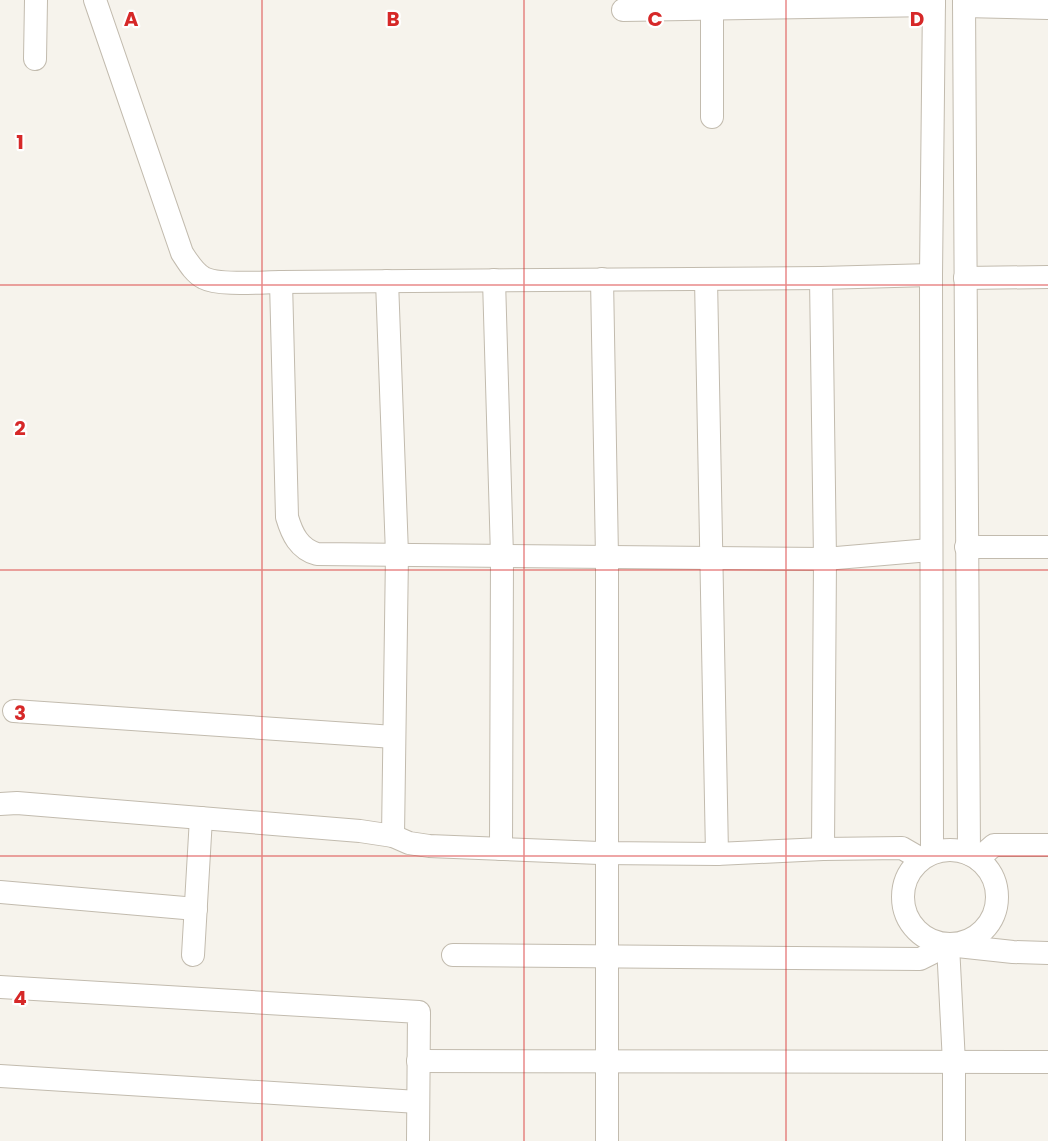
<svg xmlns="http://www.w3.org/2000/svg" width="1048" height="1141" viewBox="0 0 1048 1141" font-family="Poppins,sans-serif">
<rect width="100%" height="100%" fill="#f6f3ec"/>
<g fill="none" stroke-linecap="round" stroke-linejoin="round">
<g stroke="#c2bbae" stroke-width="24">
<g id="street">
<path d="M95,0L182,253C188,262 194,273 204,278C219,286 262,282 281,282L821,278L931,275"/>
<polyline points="964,0 969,854"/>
<polyline points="964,6 1048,8"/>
<polyline points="623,10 934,5"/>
<polyline points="35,59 36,0"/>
<polyline points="712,117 712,0"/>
<polyline points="821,278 825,559 823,849"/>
<polyline points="965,278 1048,277"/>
<polyline points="602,279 607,557 607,1141"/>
<polyline points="706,279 717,854"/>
<polyline points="494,280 502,556 501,849"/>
<polyline points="387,281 397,554 393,836"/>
<path d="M281,282L287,517C292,534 299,549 317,554L825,559L930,550"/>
<polyline points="966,547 1048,547"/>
<polyline points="14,711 394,737"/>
<polyline points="0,804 17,803 360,831 393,836 409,843 429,846 599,853 717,854 823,849 902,848 921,859"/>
<circle cx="950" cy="897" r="47"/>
<polyline points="932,853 931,275 934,0"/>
<polyline points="978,859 994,845 1048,845"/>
<polyline points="0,892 196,909"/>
<polyline points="948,945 954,1063 954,1141"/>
<polyline points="193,955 201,818"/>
<polyline points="453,955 920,959 948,945 1013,952 1048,953"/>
<polyline points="0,987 419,1012 418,1141"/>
<polyline points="418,1061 1048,1062"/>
<polyline points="0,1076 418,1102"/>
</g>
</g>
<use href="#street" stroke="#fff" stroke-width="22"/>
</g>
<path fill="none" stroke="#d62828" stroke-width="1.5" stroke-opacity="0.55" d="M262,0V1141M524,0V1141M786,0V1141M0,285H1048M0,570H1048M0,856H1048"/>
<g font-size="20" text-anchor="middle" font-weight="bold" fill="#d62828" stroke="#fff" stroke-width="4.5" stroke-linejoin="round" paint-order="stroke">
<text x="131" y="26">A</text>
<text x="393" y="26">B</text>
<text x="655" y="26">C</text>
<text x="917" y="26">D</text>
<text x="20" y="149">1</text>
<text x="20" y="435">2</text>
<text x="20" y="720">3</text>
<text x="20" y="1005">4</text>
</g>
</svg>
